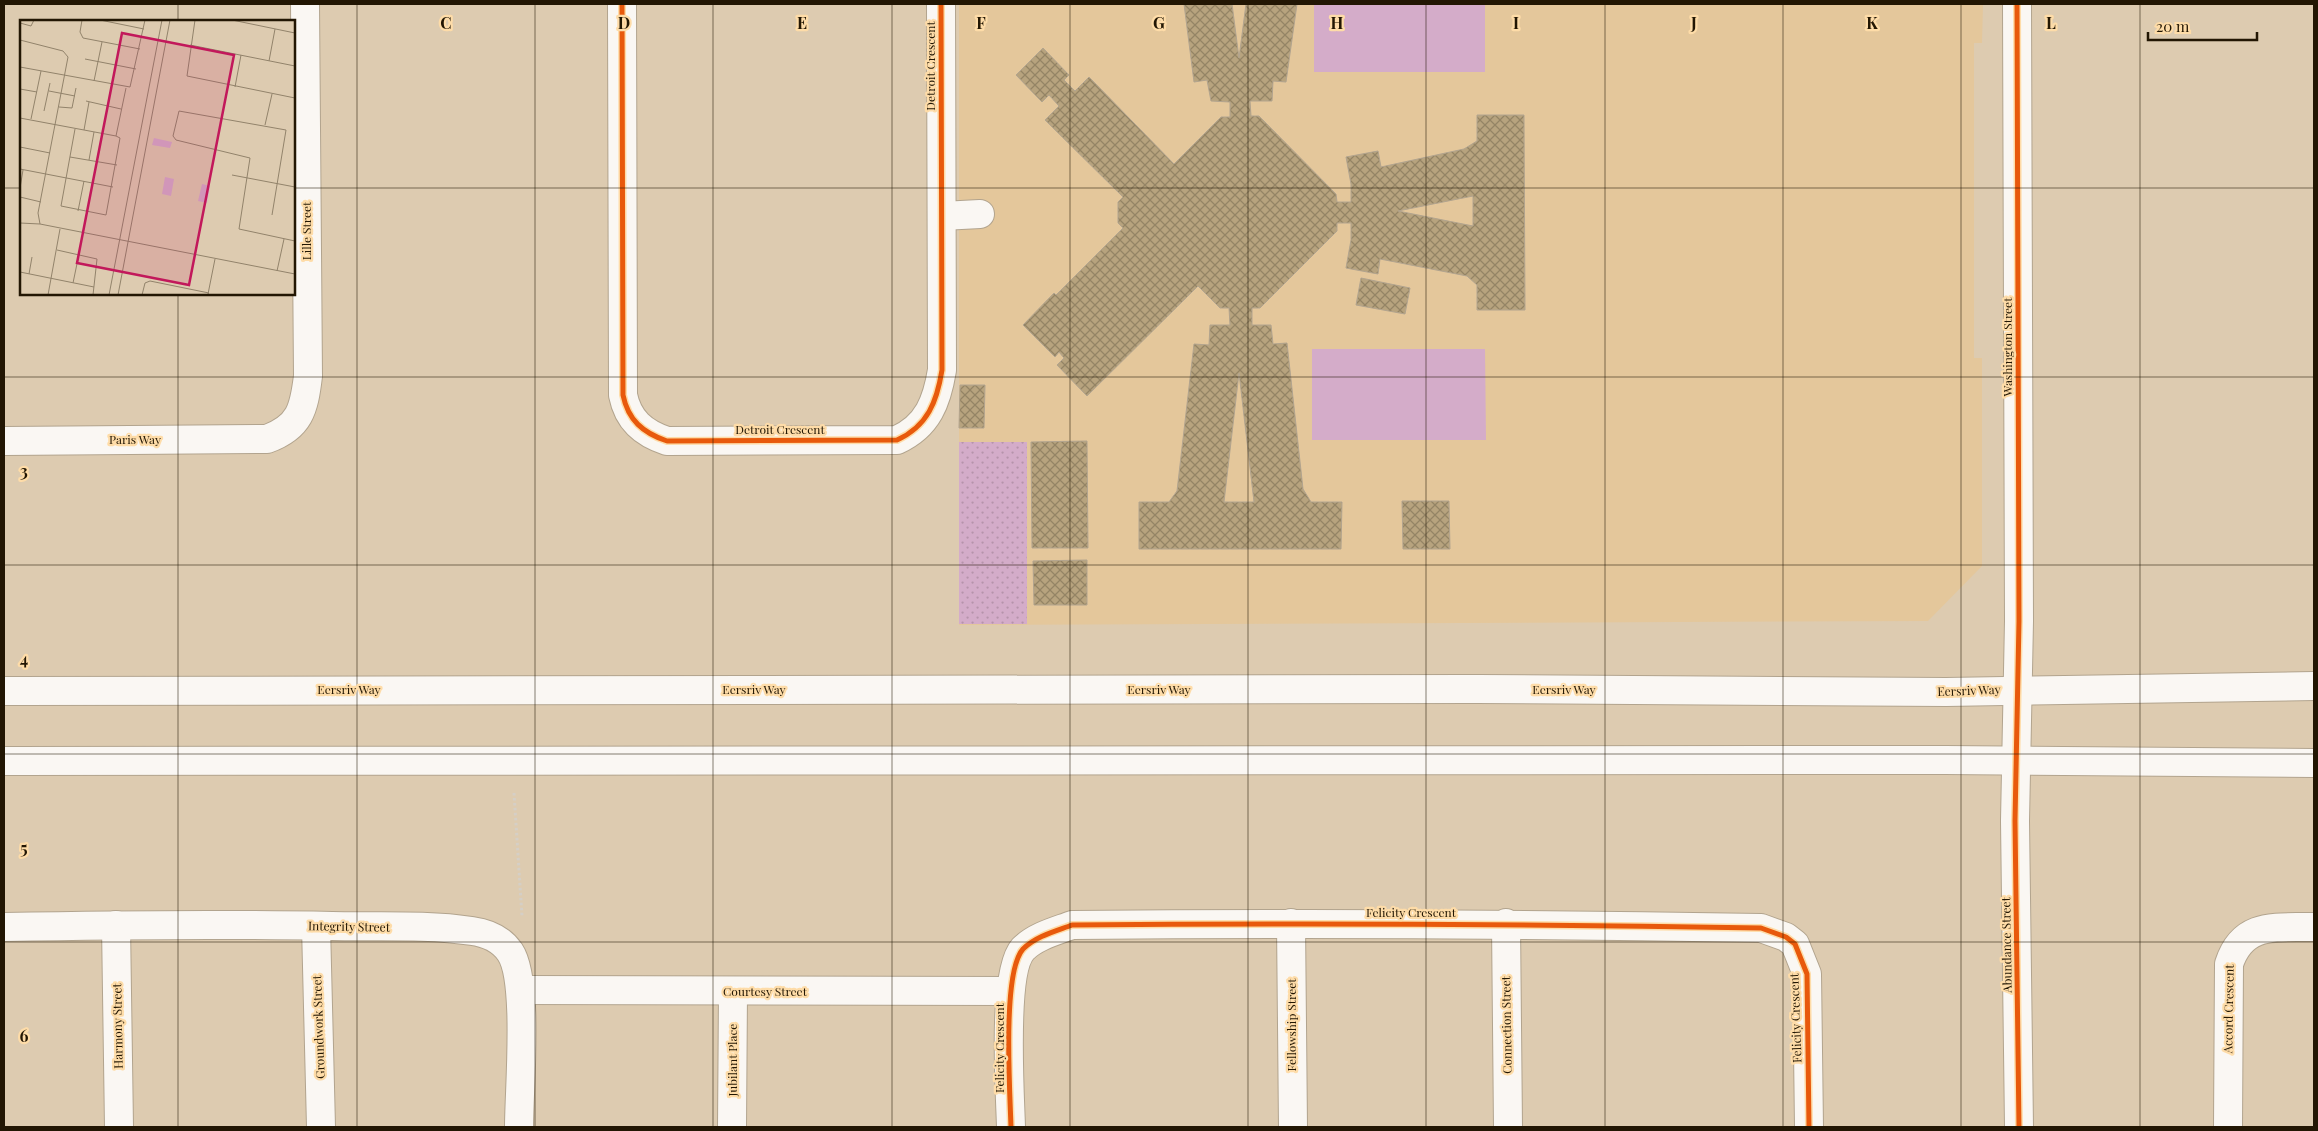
<svg xmlns="http://www.w3.org/2000/svg" width="2318" height="1131" viewBox="0 0 2318 1131" font-family="'Playfair Display',serif">
<defs>
<pattern id="park-dots" width="8" height="8" patternUnits="userSpaceOnUse" patternTransform="scale(1.25)"><rect width="8" height="8" fill="#d4acc9"/><path d="M2 2h.1M6 6h.1" fill="none" stroke="#b693ab" stroke-width="1.8" stroke-linecap="round"/></pattern>
<pattern id="building-cross-hatch" width="8" height="8" patternUnits="userSpaceOnUse" patternTransform="scale(1.25)"><rect width="8" height="8" fill="#b7a37e"/><path d="M0 0l8 8M0 8l8-8" fill="none" stroke="#948465"/></pattern>
</defs>
<rect width="100%" height="100%" fill="#ddcbb0"/>
<polygon fill="#e4c79b" points="959,4 1983,4 1982,43 1974,43 1974,358 1982,358 1982,566 1928,621 959,625"/>
<rect fill="url(#park-dots)" x="959" y="442" width="68" height="182"/>
<g fill="#d4acc9">
<rect x="1314" y="4" width="171" height="68"/>
<polygon points="1312,349 1485,349 1486,440 1312,440"/>
</g>
<g fill="url(#building-cross-hatch)" stroke="#b2a48e" fill-rule="evenodd">
<path d="M1184,4H1232L1239,58L1246,4H1297L1286,82L1273,81L1272,101H1250L1251,116H1259L1336,194L1337,202H1351V184L1346,157L1378,151L1381,167L1464,149L1477,141V115H1524L1525,310H1477V285L1467,276L1380,259L1378,274L1346,268L1351,240V223H1337V231L1260,308H1252V325H1271L1273,344L1287,343L1303,489L1311,502H1342L1341,549H1139V502H1169L1177,491L1194,344L1209,345L1210,325H1230L1229,308H1220L1198,286L1087,396L1057,365L1064,358L1059,352L1055,357L1023,325L1054,293L1056,295L1123,228L1118,223V202L1123,197L1045,120L1059,106L1049,95L1042,102L1016,75L1043,48L1069,75L1064,80L1075,91L1089,77L1174,164L1221,117H1230V102L1211,101L1207,80L1194,82ZM1473,196V226L1398,211ZM1239,373L1254,502H1224Z"/>
<polygon points="1361,278 1410,288 1405,314 1356,305"/>
<polygon points="960,385 985,385 984,428 959,428"/>
<polygon points="1087,441 1088,548 1032,548 1031,442"/>
<polygon points="1402,501 1449,501 1450,549 1403,549"/>
<polygon points="1087,560 1087,605 1034,605 1033,561"/>
</g>
<g fill="none" stroke-linecap="round" stroke-linejoin="round">
<g stroke="#b2a48e" stroke-width="30">
<g id="minor">
<path d="M622,4L623,395C628,420 643,433 667,441L897,440C928,426 937,401 942,370L941,4"/>
<polyline points="2017,4 2019,621 2015,821 2019,1127"/>
<polyline points="942,216 980,214"/>
<path d="M4,441L267,439C300,427 304,409 308,376L305,4"/>
<polyline points="1291,923 1293,1127"/>
<polyline points="1506,923 1508,1127"/>
<polyline points="116,925 119,1127"/>
<polyline points="316,926 321,1127"/>
<path d="M4,927C113,925 223,924 332,926C378,927 426,924 472,931C487,933 501,939 510,952C529,980 519,1089 519,1127"/>
<polyline points="521,990 1009,991"/>
<polyline points="732,1127 733,992"/>
<path d="M1011,1127C1010,1092 1002,972 1023,949C1036,936 1056,931 1072,925C1302,923 1531,924 1761,928L1786,937L1795,944L1807,974L1809,1127"/>
<path d="M2228,1127L2229,964C2243,921 2276,928 2314,927"/>
</g>
</g>
<g stroke="#b2a48e" stroke-width="30">
<g id="major">
<polyline points="4,691 1477,689 1946,692 2314,686"/>
<polyline points="4,761 1945,760 2314,763"/>
</g>
</g>
<polyline stroke="#d5cfc6" stroke-width="3" stroke-dasharray="2.5 2.5" stroke-linecap="butt" points="514,793 522,916"/>
<use href="#minor" stroke="#faf7f3" stroke-width="28"/>
<use href="#major" stroke="#faf7f3" stroke-width="28"/>
<g stroke="#fedca8" stroke-width="8">
<g id="cycleway">
<path d="M622,4L623,395C628,420 643,433 667,441L897,440C928,426 937,401 942,370L941,4"/>
<polyline points="2017,4 2019,621 2015,821 2019,1127"/>
<path d="M1011,1127C1010,1092 1002,972 1023,949C1036,936 1056,931 1072,925C1302,923 1531,924 1761,928L1786,937L1795,944L1807,974L1809,1127"/>
</g>
</g>
<use href="#cycleway" stroke="#e8590c" stroke-width="5"/>
</g>
<path fill="none" stroke="#221603" stroke-width="1" stroke-opacity="0.55" d="M178,4V21M357,4V1127M535,4V1127M713,4V1127M892,4V1127M1070,4V1127M1248,4V1127M1426,4V1127M1605,4V1127M1783,4V1127M1961,4V1127M2140,4V1127M4,188H21M294,188H2314M178,294V1127M4,377H2314M4,565H2314M4,754H2314M4,942H2314"/>
<g text-anchor="middle" stroke-width="4.5" stroke-linejoin="round" paint-order="stroke">
<g font-size="12" fill="#221603" stroke="#fedca8">
<text transform="translate(931 66) rotate(-90)" y="4">Detroit Crescent</text>
<text transform="translate(307 231) rotate(-90)" y="4">Lille Street</text>
<text transform="translate(2008 347) rotate(-90)" y="4">Washington Street</text>
<text x="780" y="434">Detroit Crescent</text>
<text x="135" y="444">Paris Way</text>
<text x="349" y="694">Eersriv Way</text>
<text x="754" y="694">Eersriv Way</text>
<text x="1159" y="694">Eersriv Way</text>
<text x="1564" y="694">Eersriv Way</text>
<text transform="translate(1969 691) rotate(-2)" y="4">Eersriv Way</text>
<text x="1411" y="917">Felicity Crescent</text>
<text transform="translate(349 927) rotate(1)" y="4">Integrity Street</text>
<text transform="translate(2007 945) rotate(-91)" y="4">Abundance Street</text>
<text x="765" y="996">Courtesy Street</text>
<text transform="translate(2229 1009) rotate(-89)" y="4">Accord Crescent</text>
<text transform="translate(1796 1018) rotate(-92)" y="4">Felicity Crescent</text>
<text transform="translate(1292 1025) rotate(-90)" y="4">Fellowship Street</text>
<text transform="translate(1507 1025) rotate(-91)" y="4">Connection Street</text>
<text transform="translate(118 1026) rotate(-91)" y="4">Harmony Street</text>
<text transform="translate(319 1027) rotate(-92)" y="4">Groundwork Street</text>
<text transform="translate(1000 1048) rotate(-90)" y="4">Felicity Crescent</text>
<text transform="translate(733 1060) rotate(-90)" y="4">Jubilant Place</text>
</g>
</g>
<g transform="translate(20 20)">
<rect width="275" height="275" fill="#ddcbb0"/>
<path d="M134,118L152,122L150,128L132,125Z" fill="#d4acc9"/>
<path d="M145,157L154,159L151,176L142,174ZM182,164L190,166L187,183L178,181Z" fill="#d4acc9"/>
<path fill="none" stroke="#92836b" stroke-width="1" d="M62,0L60,12L63,18L120,29M80,0L124,9M175,0L167,56L275,78M212,0L275,13M0,3L11,6L14,0M0,20L43,31L48,37L18,193L20,204M170,25L275,46M65,39L116,49M249,41L255,9M0,47L110,67L125,0M74,61L82,22M215,67L221,35M0,69L17,72M29,71L55,76M66,81L101,89M39,87L52,88L56,68M24,91L30,63M0,98L96,116L100,118L86,195L41,186L55,109M11,99L21,51M245,105L252,74M64,110L69,82M96,116L106,68M0,127L30,133M50,137L97,145M69,140L74,112M0,149L93,167M212,155L275,167M0,168L3,150M0,177L21,182M58,191L64,161M252,195L266,110L159,91L153,116L156,120L230,138L219,209L275,221M0,203L20,204L275,254M37,230L77,239L73,275M257,251L264,219M0,252L74,267M9,254L12,237M53,263L59,234M188,274L195,239M28,275L40,209M89,275L142,0M98,275L150,0M122,275L125,263L130,261L189,273"/>
<path fill="#c2185b" fill-opacity="0.15" stroke="#c2185b" stroke-width="2.5" d="M102,13L214,35L169,265L57,243Z"/>
<rect width="275" height="275" fill="none" stroke="#221603" stroke-width="2.5"/>
</g>
<g font-size="16" text-anchor="middle" font-weight="bold" fill="#221603" stroke="#fedca8" stroke-width="4.5" stroke-linejoin="round" paint-order="stroke">
<text x="446" y="29">C</text>
<text x="624" y="29">D</text>
<text x="802" y="29">E</text>
<text x="981" y="29">F</text>
<text x="1159" y="29">G</text>
<text x="1337" y="29">H</text>
<text x="1516" y="29">I</text>
<text x="1694" y="29">J</text>
<text x="1872" y="29">K</text>
<text x="2051" y="29">L</text>
<text x="24" y="477">3</text>
<text x="24" y="665">4</text>
<text x="24" y="854">5</text>
<text x="24" y="1042">6</text>
</g>
<rect width="2318" height="1131" fill="none" stroke="#221603" stroke-width="10"/>
<path d="M2148 32v8h109v-8" fill="none" stroke="#221603" stroke-width="2.5"/>
<text x="2156" y="32" font-size="15" fill="#221603" stroke="#fedca8" stroke-width="4" paint-order="stroke">20 m</text>
</svg>
